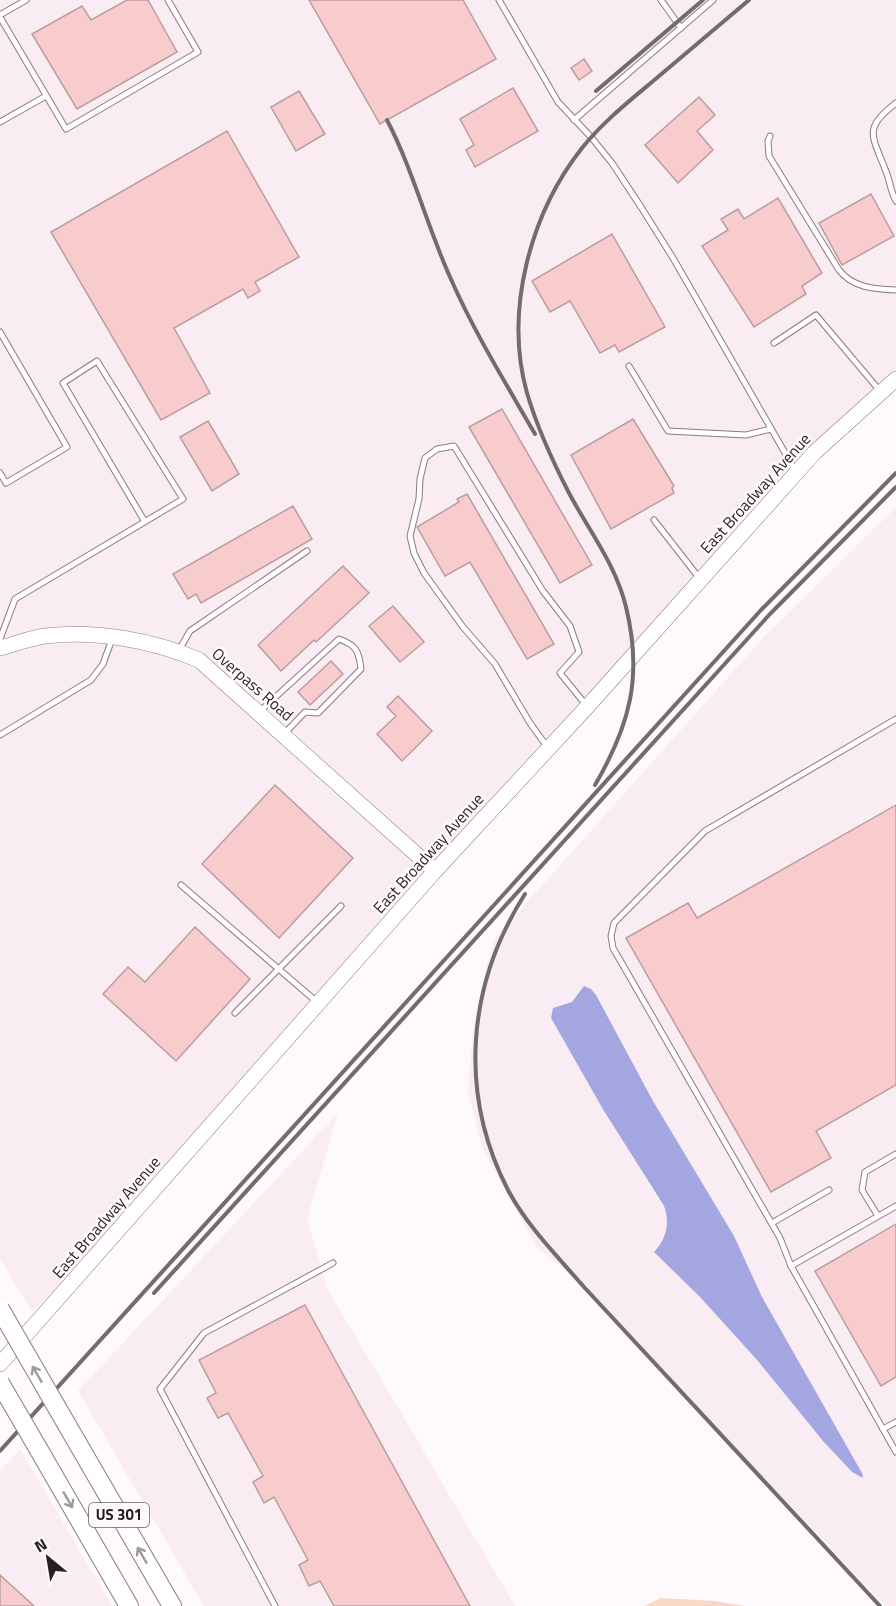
<svg xmlns="http://www.w3.org/2000/svg" width="896" height="1606" viewBox="0 0 896 1606" font-family="'Titillium Web',sans-serif">
<rect width="100%" height="100%" fill="#fef9fc"/>
<g fill="#f9ecf3" fill-rule="evenodd">
<polygon points="0,0 896,0 896,368 810,446 582,701 434,861 203,654 179,644 143,636 0,640"/>
<path d="M896,507V1606H886L570,1274L537,1248L482,1147L468,1091L473,1031L486,968L496,937L765,636ZM584,987L596,995L653,1101L734,1236L762,1297L862,1473V1478L852,1472L823,1441L758,1361L700,1297L655,1252L666,1234L668,1216L663,1206L604,1111L551,1018L553,1008L572,1002Z"/>
<polygon points="76,643 112,644 142,650 177,658 195,666 425,871 68,1276 32,1312 0,1258 0,656 45,644"/>
<polygon points="338,1113 307,1219 327,1288 515,1606 204,1606 78,1391"/>
<polygon points="20,1449 112,1606 0,1606 0,1471"/>
</g>
<polygon fill="#f9d8c8" points="661,1598 714,1601 745,1606 644,1606"/>
<path fill="#a3a6e0" d="M584,986L591,989L596,995L653,1101L734,1236L762,1297L862,1473L863,1478L852,1472L823,1441L758,1361L700,1297L654,1252C667,1239 670,1222 664,1206L604,1111L551,1018L553,1008L572,1002Z"/>
<g fill="#f8cbcd" stroke="#b99e9f" stroke-width="1.5">
<polygon points="127,0 148,0 177,52 77,109 32,34 82,6 91,20"/>
<polygon points="309,0 463,0 496,59 380,124"/>
<polygon points="584,59 592,71 579,80 571,68"/>
<polygon points="513,88 538,131 475,167 466,150 474,145 460,119"/>
<polygon points="299,91 325,134 296,151 271,107"/>
<polygon points="699,97 715,115 697,131 713,150 678,183 645,145"/>
<polygon points="227,131 299,257 255,282 260,291 248,298 243,289 174,328 210,393 161,420 51,232"/>
<polygon points="871,194 894,236 842,265 819,223"/>
<polygon points="778,198 822,273 802,286 806,294 754,327 702,246 728,230 721,219 738,209 744,219"/>
<polygon points="612,234 665,327 619,352 615,345 600,353 570,301 550,312 532,281"/>
<polygon points="502,409 592,565 560,583 469,427"/>
<polygon points="633,419 674,486 672,488 674,493 611,529 571,455"/>
<polygon points="208,421 239,474 212,491 180,437"/>
<polygon points="467,494 554,644 527,659 470,562 445,576 417,527 459,502 457,499"/>
<polygon points="293,506 312,539 201,603 196,594 188,599 173,574"/>
<polygon points="343,566 369,593 316,642 314,640 281,671 258,645"/>
<polygon points="393,606 424,642 400,662 369,626"/>
<polygon points="331,661 343,674 310,705 298,692"/>
<polygon points="398,696 432,731 402,761 377,734 396,716 387,707"/>
<polygon points="275,785 353,858 279,938 202,864"/>
<polygon points="896,805 896,1085 816,1131 831,1158 771,1192 626,938 688,903 697,918"/>
<polygon points="195,927 250,979 176,1061 103,994 128,967 145,982"/>
<polygon points="896,1224 896,1377 881,1386 815,1271"/>
<polygon points="305,1305 470,1606 334,1606 320,1581 309,1586 299,1565 308,1560 274,1497 264,1503 253,1482 263,1476 228,1413 218,1418 207,1398 216,1393 199,1360"/>
<polygon points="0,1575 34,1606 0,1606"/>
</g>
<g fill="none" stroke-linecap="round" stroke-linejoin="round">
<g stroke="#8e7884" stroke-width="7">
<g id="service">
<polyline points="499,0 558,102 591,137 612,163 641,207 673,258 796,472"/>
<polyline points="661,0 681,28"/>
<polyline points="0,15 26,0"/>
<polyline points="0,17 66,129 198,52 168,0"/>
<path d="M896,103C863,128 872,135 885,169C890,180 890,190 896,201"/>
<polyline points="574,120 713,0"/>
<polyline points="0,122 46,96"/>
<path d="M770,136L768,141L769,156L839,270C853,288 874,289 896,290"/>
<polyline points="0,332 67,447 6,483 0,473"/>
<polyline points="774,343 816,315 880,391"/>
<polyline points="629,366 668,431 746,435 771,429"/>
<polyline points="654,520 700,579"/>
<polyline points="0,639 15,599 183,499 97,361 63,383 145,522"/>
<polyline points="179,650 190,631 307,551"/>
<path d="M259,712L339,639C356,645 359,651 361,669L318,713L305,712L284,734"/>
<polyline points="896,719 705,831 614,923 611,936 613,948 780,1238 791,1266 896,1452"/>
<polyline points="0,735 91,680 103,664 112,639"/>
<polyline points="548,748 530,723 495,664 463,627 424,573 414,553 410,536 419,499 420,479 425,458 437,449 454,446 543,591 570,626 579,652 560,673 586,705"/>
<polyline points="181,885 317,1002"/>
<polyline points="235,1013 341,906"/>
<polyline points="878,1216 862,1190 865,1172 896,1154"/>
<polyline points="772,1223 829,1190"/>
<polyline points="791,1266 896,1206"/>
<polyline points="883,1429 896,1422"/>
<polyline points="275,1606 160,1389 204,1333 333,1263"/>
</g>
</g>
<g stroke="#8e7884" stroke-width="16">
<g id="secondary">
<path d="M0,648C15,644 30,638 45,636C95,630 152,640 199,660L435,871"/>
<polyline points="0,1364 435,871 587,707 815,452 896,379"/>
</g>
</g>
<g stroke="#8e7884" stroke-width="20">
<g id="primary">
<polyline points="67,1425 172,1606"/>
<polyline points="39,1450 129,1606"/>
</g>
</g>
<use href="#service" stroke="#fff" stroke-width="5"/>
<use href="#secondary" stroke="#fff" stroke-width="15"/>
<use href="#primary" stroke="#fff" stroke-width="18"/>
<g stroke="#736c6f" stroke-width="4">
<polyline points="596,91 703,0"/>
<path d="M387,120C413,170 427,226 450,277C474,332 505,382 535,434"/>
<path d="M595,785C630,725 643,676 626,607C616,565 589,531 569,493C553,462 537,427 527,393C504,311 530,214 582,148C602,123 628,102 652,82C684,55 717,27 749,0"/>
<path d="M525,894C467,985 458,1093 508,1190C527,1226 558,1257 584,1287L880,1606"/>
<polyline points="154,1293 770,614 896,487"/>
<polyline points="0,1451 761,610 896,473"/>
</g>
<g stroke="#8e7884" stroke-width="20" stroke-linecap="butt">
<g id="primary-bridge">
<polyline points="0,1309 67,1425"/>
<polyline points="0,1383 39,1450"/>
</g>
</g>
<use href="#primary-bridge" stroke="#fff" stroke-width="18"/>
</g>
<defs><path id="oneway-shaft" d="M-6 0H5M1.5-3L5.5 0L1.5 3" fill="none" stroke-width="1.6" stroke-linecap="round" stroke-linejoin="round" transform="scale(1.5)"/></defs>
<g stroke="#9d9a9c">
<use href="#oneway-shaft" transform="translate(37 1374) rotate(-120)"/>
<use href="#oneway-shaft" transform="translate(68 1500) rotate(60)"/>
<use href="#oneway-shaft" transform="translate(142 1555) rotate(-120)"/>
</g>
<g text-anchor="middle" stroke-width="5" stroke-linejoin="round" paint-order="stroke">
<rect fill="#fef9fc" stroke="#676063" stroke-width="1.5" x="89" y="1503" width="60" height="24" rx="4.5"/>
<g font-size="15" font-weight="bold" fill="#261e22">
<text x="119" y="1520">US 301</text>
</g>
<g font-size="16" fill="#261e22" stroke="#fef9fc">
<text transform="translate(755 493) rotate(-48)" y="6">East Broadway Avenue</text>
<text transform="translate(253 684) rotate(41)" y="6">Overpass Road</text>
<text transform="translate(428 853) rotate(-48)" y="6">East Broadway Avenue</text>
<text transform="translate(106 1217) rotate(-49)" y="6">East Broadway Avenue</text>
</g>
</g>
<g transform="translate(48 1558) rotate(330)" stroke="#fef9fc" stroke-width="4.5" paint-order="stroke">
<path d="M0-4.5L10 22L0 15L-10 22Z" fill="#261e22"/>
<text y="-9" font-size="16" font-weight="bold" text-anchor="middle" fill="#261e22">N</text>
</g>
</svg>
